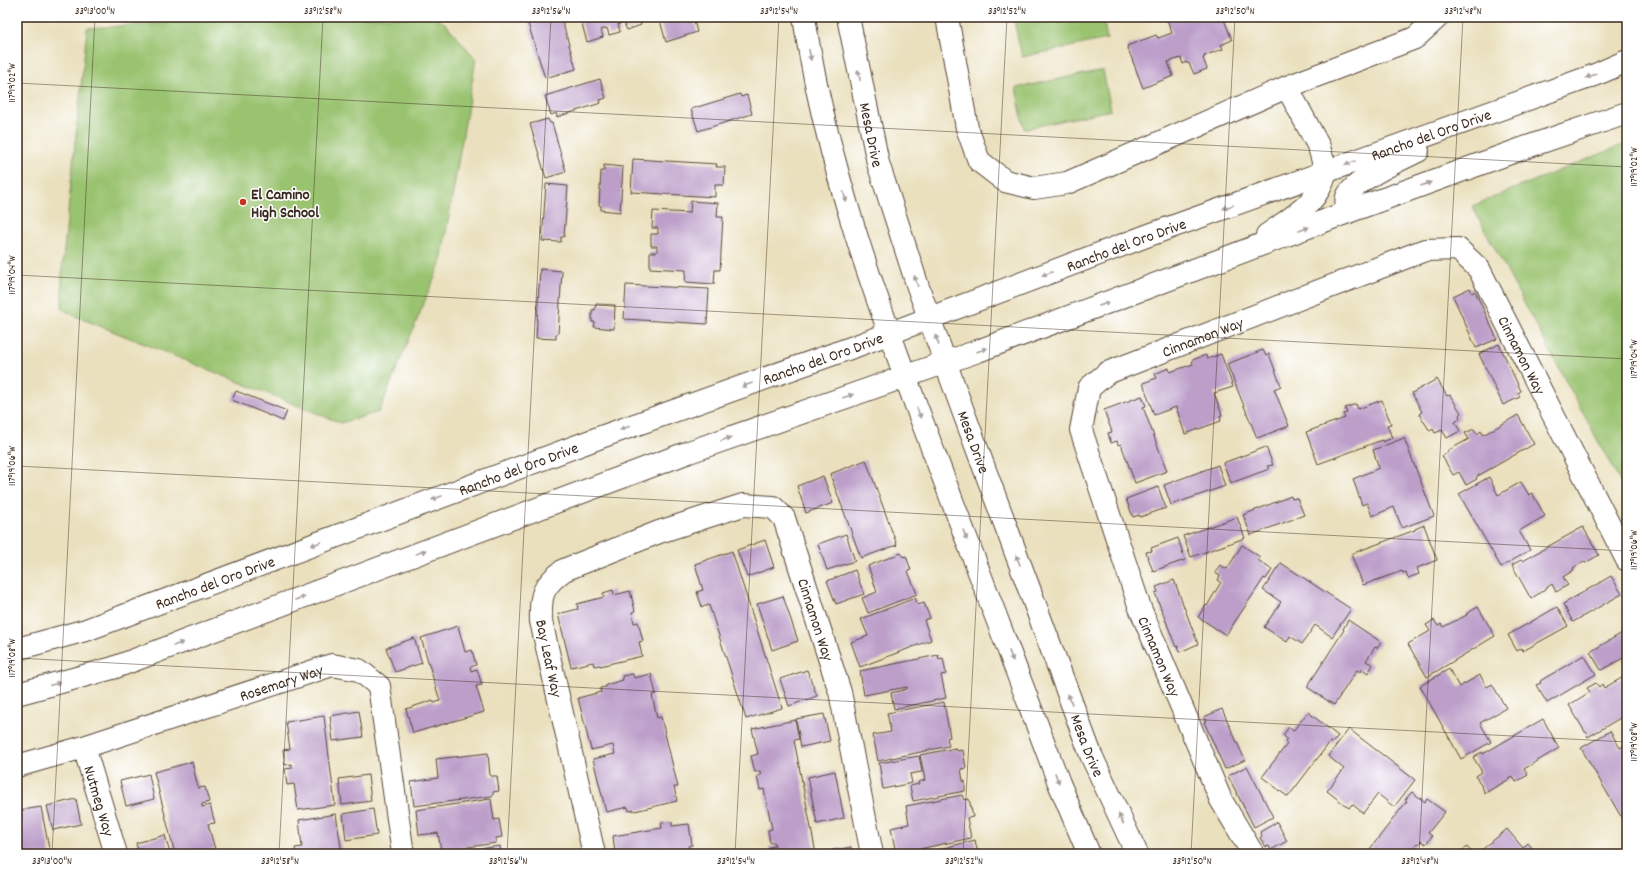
<svg xmlns="http://www.w3.org/2000/svg" width="1644" height="871" viewBox="0 0 1644 871" font-family="Dekko,sans-serif">
<rect width="100%" height="100%" fill="#fff"/>
<filter id="ink" filterUnits="userSpaceOnUse"><feTurbulence type="fractalNoise" baseFrequency=".025" numOctaves="2"/><feDisplacementMap in="SourceGraphic" scale="8" xChannelSelector="R" yChannelSelector="G"/><feConvolveMatrix kernelMatrix="1 2 1 2 8 2 1 2 1" color-interpolation-filters="sRGB"/></filter>
<filter id="wash" filterUnits="userSpaceOnUse"><feTurbulence type="fractalNoise" baseFrequency=".012" numOctaves="4" result="noise"/><feDisplacementMap in="SourceGraphic" scale="16" xChannelSelector="R" yChannelSelector="G"/><feGaussianBlur stdDeviation="0.9" result="paint"/><feColorMatrix in="noise" values="0 0 0 0 0 0 0 0 0 0 0 0 0 0 0 0 0 1.4 0 .05"/><feComposite in="paint" operator="in"/></filter>
<g filter="url(#wash)">
<rect width="100%" height="100%" fill="#eae0bd"/>
<g fill="#9ac370" stroke="#6a7647">
<polygon points="260,17 432,17 445,23 476,59 441,262 379,412 341,423 75,316 62,309 62,269 87,28"/>
<polygon points="1013,17 1103,17 1107,39 1022,57"/>
<polygon points="1103,70 1111,110 1024,129 1016,88"/>
<polygon points="1627,143 1627,495 1472,206"/>
</g>
<g id="blocks">
<g fill="#bc9ec9">
<polygon points="526,17 561,17 576,69 545,78"/>
<polygon points="580,17 639,17 641,25 627,30 624,23 618,24 620,32 609,35 607,28 601,30 603,37 587,42"/>
<polygon points="659,17 693,17 697,32 666,42"/>
<polygon points="1166,17 1223,17 1232,40 1221,45 1223,49 1204,56 1205,57 1203,58 1207,69 1194,74 1189,63 1188,64 1187,62 1183,64 1181,58 1168,62 1173,76 1143,88 1127,46 1156,35 1158,38 1172,33"/>
<polygon points="600,79 606,98 600,100 601,103 557,117 556,113 551,115 545,96"/>
<polygon points="740,94 741,97 747,95 752,114 698,131 691,109"/>
<polygon points="548,119 550,123 552,123 566,172 546,178 530,124"/>
<polygon points="633,159 717,164 716,167 725,167 724,185 715,185 715,197 631,192"/>
<polygon points="604,165 623,167 620,212 601,210 601,206 599,205 601,171 604,171"/>
<polygon points="546,184 568,186 564,237 561,237 561,242 542,241"/>
<polygon points="691,201 718,203 717,217 723,217 720,270 715,270 714,284 685,282 686,270 650,268 650,252 657,252 657,246 651,246 651,234 658,234 658,228 652,228 653,211 690,213"/>
<polygon points="540,269 562,271 558,334 556,334 556,339 536,338"/>
<polygon points="626,285 709,289 707,324 624,319"/>
<polygon points="1470,288 1472,293 1475,291 1497,339 1476,348 1453,296"/>
<polygon points="596,304 615,305 614,329 594,327 595,322 592,322 592,310 595,310"/>
<polygon points="1499,344 1521,391 1518,393 1520,397 1503,405 1479,354"/>
<polygon points="1263,350 1266,356 1269,354 1281,386 1274,389 1289,426 1257,438 1227,364"/>
<polygon points="1221,354 1233,387 1214,393 1222,415 1220,416 1221,421 1185,434 1176,407 1154,415 1143,383 1157,378 1155,374 1169,368 1170,372 1193,364 1192,360 1206,355 1207,359"/>
<polygon points="1437,379 1447,396 1450,395 1461,413 1459,415 1460,419 1455,422 1460,431 1447,438 1442,430 1435,433 1433,429 1430,431 1419,414 1422,412 1412,393"/>
<polygon points="236,391 287,411 283,421 232,400"/>
<polygon points="1142,396 1146,406 1143,407 1167,471 1135,483 1121,444 1118,445 1117,441 1111,443 1108,433 1112,432 1104,410"/>
<polygon points="1382,400 1391,424 1387,425 1392,438 1383,442 1382,440 1318,464 1306,432 1345,418 1343,414 1347,413 1345,408 1356,404 1358,409"/>
<polygon points="1518,415 1534,444 1476,477 1477,479 1466,485 1459,472 1453,475 1442,456 1448,452 1447,451 1469,439 1465,433 1474,429 1477,434 1481,431 1483,435"/>
<polygon points="1404,438 1434,516 1402,528 1394,507 1372,516 1367,503 1362,505 1353,479 1379,468 1373,450"/>
<polygon points="1266,447 1273,465 1267,466 1269,469 1231,483 1223,463"/>
<polygon points="866,460 897,545 861,558 830,474"/>
<polygon points="1218,465 1225,486 1171,505 1164,485"/>
<polygon points="823,476 833,503 806,513 797,486"/>
<polygon points="1489,477 1498,495 1521,482 1529,495 1532,493 1545,516 1519,531 1530,550 1501,567 1459,494"/>
<polygon points="1158,487 1166,508 1140,517 1139,515 1133,517 1126,499"/>
<polygon points="1291,496 1292,499 1297,498 1304,515 1251,535 1243,515"/>
<polygon points="1237,517 1245,538 1191,557 1183,536"/>
<polygon points="1424,525 1437,560 1417,568 1419,574 1408,578 1406,572 1403,573 1402,571 1363,585 1351,554 1415,530 1415,529"/>
<polygon points="1583,527 1599,555 1585,563 1584,561 1573,568 1574,570 1563,577 1568,585 1556,592 1552,584 1531,599 1512,565 1521,560 1522,561"/>
<polygon points="846,534 855,561 827,570 818,544"/>
<polygon points="1178,538 1185,560 1153,571 1146,552 1152,551 1151,548"/>
<polygon points="765,540 774,567 747,577 737,550"/>
<polygon points="1242,545 1260,557 1258,560 1272,570 1266,579 1264,578 1226,635 1198,617 1206,605 1207,606 1221,582 1218,580 1220,576 1215,573 1220,565 1227,569"/>
<polygon points="732,551 782,708 746,719 709,605 702,607 697,592 703,590 695,564"/>
<polygon points="901,553 903,557 906,556 911,570 908,571 917,594 868,613 862,598 877,592 868,566"/>
<polygon points="1281,563 1351,609 1332,637 1315,625 1302,644 1290,636 1287,642 1264,627 1281,602 1263,590"/>
<polygon points="855,570 864,594 836,604 827,581"/>
<polygon points="1611,576 1622,594 1573,622 1563,604"/>
<polygon points="1174,580 1198,644 1180,652 1178,646 1176,647 1155,593 1158,592 1156,587"/>
<polygon points="613,590 614,595 630,591 635,611 632,612 634,623 638,622 643,641 639,642 642,656 600,666 600,665 594,666 593,662 571,667 558,614 578,609 577,604 604,597 603,593"/>
<polygon points="783,596 798,641 772,650 757,604"/>
<polygon points="915,598 918,605 924,603 930,618 924,620 931,640 860,667 851,642 868,636 861,619"/>
<polygon points="1478,607 1495,636 1427,677 1408,644 1430,631 1426,625 1434,620 1438,626 1441,624 1443,627 1467,615 1466,614"/>
<polygon points="1557,607 1568,626 1523,651 1522,648 1517,651 1508,635"/>
<polygon points="1348,620 1381,642 1377,648 1375,647 1366,661 1373,665 1368,673 1362,669 1361,672 1357,670 1334,705 1307,687 1344,630 1343,629"/>
<polygon points="458,626 465,652 472,650 476,665 470,667 471,671 477,669 482,685 476,686 484,712 413,733 406,709 433,700 434,703 440,701 421,638"/>
<polygon points="1627,630 1627,656 1601,670 1590,652"/>
<polygon points="414,638 422,663 395,672 386,648"/>
<polygon points="938,655 939,659 943,658 946,674 941,675 946,698 894,709 891,693 907,689 907,687 864,695 860,671"/>
<polygon points="1584,655 1596,674 1547,703 1536,685 1541,683 1540,681"/>
<polygon points="1449,669 1459,687 1480,675 1487,687 1492,684 1506,708 1480,723 1491,742 1461,759 1420,686"/>
<polygon points="807,670 817,696 789,706 780,679"/>
<polygon points="633,674 634,678 651,674 656,694 652,695 657,718 661,717 678,787 674,787 677,801 635,811 634,810 629,811 628,807 606,812 593,759 615,754 613,745 591,750 578,698 601,692 600,688 606,687 606,685 623,680 622,676"/>
<polygon points="1627,675 1627,714 1588,737 1569,705 1590,692 1587,688 1596,683 1599,687 1602,684 1604,688"/>
<polygon points="944,702 950,737 947,738 949,746 878,761 873,735 891,732 887,713"/>
<polygon points="1222,709 1245,760 1225,769 1204,722 1207,721 1204,717"/>
<polygon points="359,711 363,737 333,741 330,716"/>
<polygon points="1308,712 1338,736 1332,743 1330,742 1288,797 1262,777 1287,744 1285,741 1287,739 1283,735 1289,727 1293,731"/>
<polygon points="824,714 830,741 801,747 796,719"/>
<polygon points="324,716 335,805 298,810 294,784 287,785 285,769 292,768 292,764 285,765 283,750 290,749 286,722"/>
<polygon points="1543,719 1559,748 1524,769 1528,775 1516,782 1513,777 1485,793 1476,776 1482,772 1473,757 1482,752 1483,754"/>
<polygon points="795,720 799,739 794,740 816,854 770,854 769,847 775,846 774,842 770,843 768,830 772,829 764,789 760,790 757,776 761,775 760,771 755,772 751,756 758,754 752,729"/>
<polygon points="1349,729 1415,780 1394,807 1378,794 1363,813 1352,804 1349,808 1327,791 1344,769 1328,756"/>
<polygon points="1610,731 1620,748 1627,744 1627,818 1623,820 1581,748"/>
<polygon points="956,748 957,751 963,750 966,768 961,769 963,781 965,781 965,791 913,801 910,786 919,784 918,782 925,780 920,755"/>
<polygon points="488,753 490,776 497,776 499,791 493,792 493,796 414,806 411,782 438,778 436,759"/>
<polygon points="919,756 922,772 910,774 912,783 883,789 879,763"/>
<polygon points="192,762 198,788 205,787 209,802 202,804 202,807 210,805 215,823 208,824 215,849 197,854 175,854 154,772"/>
<polygon points="1247,766 1273,817 1254,827 1228,776"/>
<polygon points="835,771 844,818 817,824 808,777"/>
<polygon points="149,774 154,799 126,806 120,781"/>
<polygon points="368,775 371,801 342,805 339,779"/>
<polygon points="1412,792 1425,802 1427,799 1445,812 1428,833 1432,836 1426,844 1421,841 1419,844 1417,843 1408,854 1366,854 1407,801 1405,800"/>
<polygon points="962,795 964,800 969,799 973,817 967,818 971,838 896,854 891,828 909,824 906,806"/>
<polygon points="76,799 81,824 53,830 47,806"/>
<polygon points="491,799 494,820 499,819 502,837 496,838 496,843 441,851 438,833 419,835 416,810"/>
<polygon points="41,807 50,854 17,854 17,811"/>
<polygon points="373,809 377,835 346,840 343,814"/>
<polygon points="336,814 342,854 296,854 295,848 302,847 299,820"/>
<polygon points="672,822 672,826 689,824 692,845 688,846 689,854 615,854 613,836 662,828 661,823"/>
<polygon points="1277,822 1287,841 1271,850 1269,846 1266,847 1260,838 1262,836 1260,832"/>
<polygon points="1507,829 1523,848 1528,843 1534,850 1530,854 1479,854 1478,853"/>
<polygon points="165,835 170,854 139,854 136,843"/>
<polygon points="975,840 978,854 941,854 940,849"/>
<polygon points="500,846 501,854 452,854 452,853"/>
<polygon points="851,847 853,854 823,854 823,852"/>
<polygon points="1467,847 1473,854 1458,854"/>
</g>
</g>
</g>
<g filter="url(#ink)">
<use href="#blocks" fill-opacity="0" stroke="#554536" stroke-width="1"/>
<g fill="none" stroke-linecap="round" stroke-linejoin="round">
<g stroke="#554536" stroke-width="24">
<g id="minor">
<polyline points="947,17 967,128 979,161 1005,181 1034,188 1067,183 1287,87 1415,38 1438,17"/>
<polyline points="1287,87 1319,147 1326,172"/>
<path id="s1" d="M84,747L116,854"/>
<path id="s2" d="M17,766L84,747L332,665L359,670L379,686L403,854"/>
<path id="s3" d="M594,854L541,621C540,595 542,586 564,570L659,532L743,505L773,507L784,518L840,692L872,854"/>
<path id="s4" d="M1253,854L1221,800L1140,608L1081,430L1089,388L1107,373L1425,250L1458,249L1479,269L1627,560"/>
</g>
</g>
<g stroke="#554536" stroke-width="24">
<g id="major">
<path d="M804,17C826,165 878,306 931,445C974,558 1016,670 1059,783L1089,854"/>
<path id="s5" d="M848,17L878,163L918,287L963,411L1091,755L1137,854"/>
<path d="M1348,212C1347,207 1345,202 1347,197C1355,179 1400,160 1418,151"/>
<path d="M1267,235C1293,216 1318,204 1326,172"/>
<path id="s6" d="M17,649L86,630L601,437L856,346L1149,235L1595,75L1627,61"/>
<polyline points="17,694 113,668 689,452 978,351 1348,212 1524,148 1627,113"/>
</g>
</g>
<use href="#minor" stroke="#fff" stroke-width="22"/>
<use href="#major" stroke="#fff" stroke-width="22"/>
</g>
<defs><path id="oneway-solid" d="M-6-.8H1V-3.2L6.5 0L1 3.2V.8H-6Z"/></defs>
<g fill="#a79f9a">
<use href="#oneway-solid" transform="translate(810 55) rotate(79)"/>
<use href="#oneway-solid" transform="translate(859 75) rotate(-102)"/>
<use href="#oneway-solid" transform="translate(1591 76) rotate(160)"/>
<use href="#oneway-solid" transform="translate(1350 163) rotate(160)"/>
<use href="#oneway-solid" transform="translate(1426 184) rotate(-20)"/>
<use href="#oneway-solid" transform="translate(845 197) rotate(73)"/>
<use href="#oneway-solid" transform="translate(1228 207) rotate(160)"/>
<use href="#oneway-solid" transform="translate(1304 229) rotate(-21)"/>
<use href="#oneway-solid" transform="translate(1047 274) rotate(159)"/>
<use href="#oneway-solid" transform="translate(916 281) rotate(-108)"/>
<use href="#oneway-solid" transform="translate(1104 304) rotate(-21)"/>
<use href="#oneway-solid" transform="translate(937 340) rotate(-109)"/>
<use href="#oneway-solid" transform="translate(982 350) rotate(-20)"/>
<use href="#oneway-solid" transform="translate(747 385) rotate(160)"/>
<use href="#oneway-solid" transform="translate(848 396) rotate(-19)"/>
<use href="#oneway-solid" transform="translate(919 413) rotate(69)"/>
<use href="#oneway-solid" transform="translate(625 428) rotate(160)"/>
<use href="#oneway-solid" transform="translate(726 439) rotate(-19)"/>
<use href="#oneway-solid" transform="translate(437 498) rotate(159)"/>
<use href="#oneway-solid" transform="translate(965 535) rotate(69)"/>
<use href="#oneway-solid" transform="translate(316 544) rotate(159)"/>
<use href="#oneway-solid" transform="translate(421 552) rotate(-21)"/>
<use href="#oneway-solid" transform="translate(1018 560) rotate(-111)"/>
<use href="#oneway-solid" transform="translate(300 598) rotate(-21)"/>
<use href="#oneway-solid" transform="translate(178 644) rotate(-21)"/>
<use href="#oneway-solid" transform="translate(1011 656) rotate(69)"/>
<use href="#oneway-solid" transform="translate(55 684) rotate(-15)"/>
<use href="#oneway-solid" transform="translate(1070 699) rotate(-111)"/>
<use href="#oneway-solid" transform="translate(1057 778) rotate(69)"/>
<use href="#oneway-solid" transform="translate(1121 819) rotate(-115)"/>
</g>
</g>
<path fill="none" stroke="#3b2a1e" stroke-width="1" stroke-opacity="0.45" d="M17,83L1627,167M17,275L1627,359M17,466L1627,551M17,658L1627,742M17,849L105,854M52,854L95,17M279,854L323,17M507,854L551,17M735,854L779,17M963,854L1007,17M1191,854L1235,17M1419,854L1463,17"/>
<circle fill="#c8321e" stroke="#fff" stroke-width="1.5" cx="243" cy="202" r="4"/>
<g text-anchor="middle" stroke-width="3" stroke-linejoin="round" paint-order="stroke">
<g font-size="16" fill="#3b2a1e" stroke="#fff">
<text dy="6" stroke="none"><textPath href="#s5" startOffset="120">Mesa Drive</textPath></text>
<text dy="6" stroke="none"><textPath href="#s6" startOffset="1505">Rancho del Oro Drive</textPath></text>
<text dy="6" stroke="none"><textPath href="#s6" startOffset="1181">Rancho del Oro Drive</textPath></text>
<text dy="6" stroke="none"><textPath href="#s4" startOffset="627">Cinnamon Way</textPath></text>
<text dy="6" stroke="none"><textPath href="#s4" startOffset="1024">Cinnamon Way</textPath></text>
<text dy="6" stroke="none"><textPath href="#s6" startOffset="857">Rancho del Oro Drive</textPath></text>
<text dy="6" stroke="none"><textPath href="#s5" startOffset="444">Mesa Drive</textPath></text>
<text dy="6" stroke="none"><textPath href="#s6" startOffset="533">Rancho del Oro Drive</textPath></text>
<text dy="6" stroke="none"><textPath href="#s6" startOffset="209">Rancho del Oro Drive</textPath></text>
<text dy="6" stroke="none"><textPath href="#s3" startOffset="641">Cinnamon Way</textPath></text>
<text transform="translate(1160 656) rotate(67)" y="6">Cinnamon Way</text>
<text transform="translate(550 658) rotate(78)" y="6">Bay Leaf Way</text>
<text dy="6" stroke="none"><textPath href="#s2" startOffset="277">Rosemary Way</textPath></text>
<text dy="6" stroke="none"><textPath href="#s5" startOffset="768">Mesa Drive</textPath></text>
<text dy="6" stroke="none"><textPath href="#s1" startOffset="56">Nutmeg Way</textPath></text>
</g>
<g font-size="16" font-weight="bold" fill="#3b2a1e" stroke="#fff" text-anchor="start">
<text x="251" y="199">El Camino<tspan x="251" dy="18">High School</tspan></text>
</g>
</g>
<rect width="1644" height="871" fill="none" stroke="#fff" stroke-width="44"/>
<rect x="22" y="22" width="1600" height="827" fill="none" stroke="#3b2a1e" stroke-width="1.5"/>
<g font-size="10" text-anchor="middle" fill="#3b2a1e">
<text x="95" y="14">33°13'00"N</text>
<text x="323" y="14">33°12'58"N</text>
<text x="551" y="14">33°12'56"N</text>
<text x="779" y="14">33°12'54"N</text>
<text x="1007" y="14">33°12'52"N</text>
<text x="1235" y="14">33°12'50"N</text>
<text x="1463" y="14">33°12'48"N</text>
<text transform="translate(11 83) rotate(-90)" y="4">117°19'02"W</text>
<text transform="translate(1633 167) rotate(-90)" y="4">117°19'02"W</text>
<text transform="translate(11 275) rotate(-90)" y="4">117°19'04"W</text>
<text transform="translate(1633 359) rotate(-90)" y="4">117°19'04"W</text>
<text transform="translate(11 466) rotate(-90)" y="4">117°19'06"W</text>
<text transform="translate(1633 550) rotate(-90)" y="4">117°19'06"W</text>
<text transform="translate(11 658) rotate(-90)" y="4">117°19'08"W</text>
<text transform="translate(1633 742) rotate(-90)" y="4">117°19'08"W</text>
<text x="52" y="864">33°13'00"N</text>
<text x="280" y="864">33°12'58"N</text>
<text x="508" y="864">33°12'56"N</text>
<text x="736" y="864">33°12'54"N</text>
<text x="964" y="864">33°12'52"N</text>
<text x="1192" y="864">33°12'50"N</text>
<text x="1420" y="864">33°12'48"N</text>
</g>
</svg>
